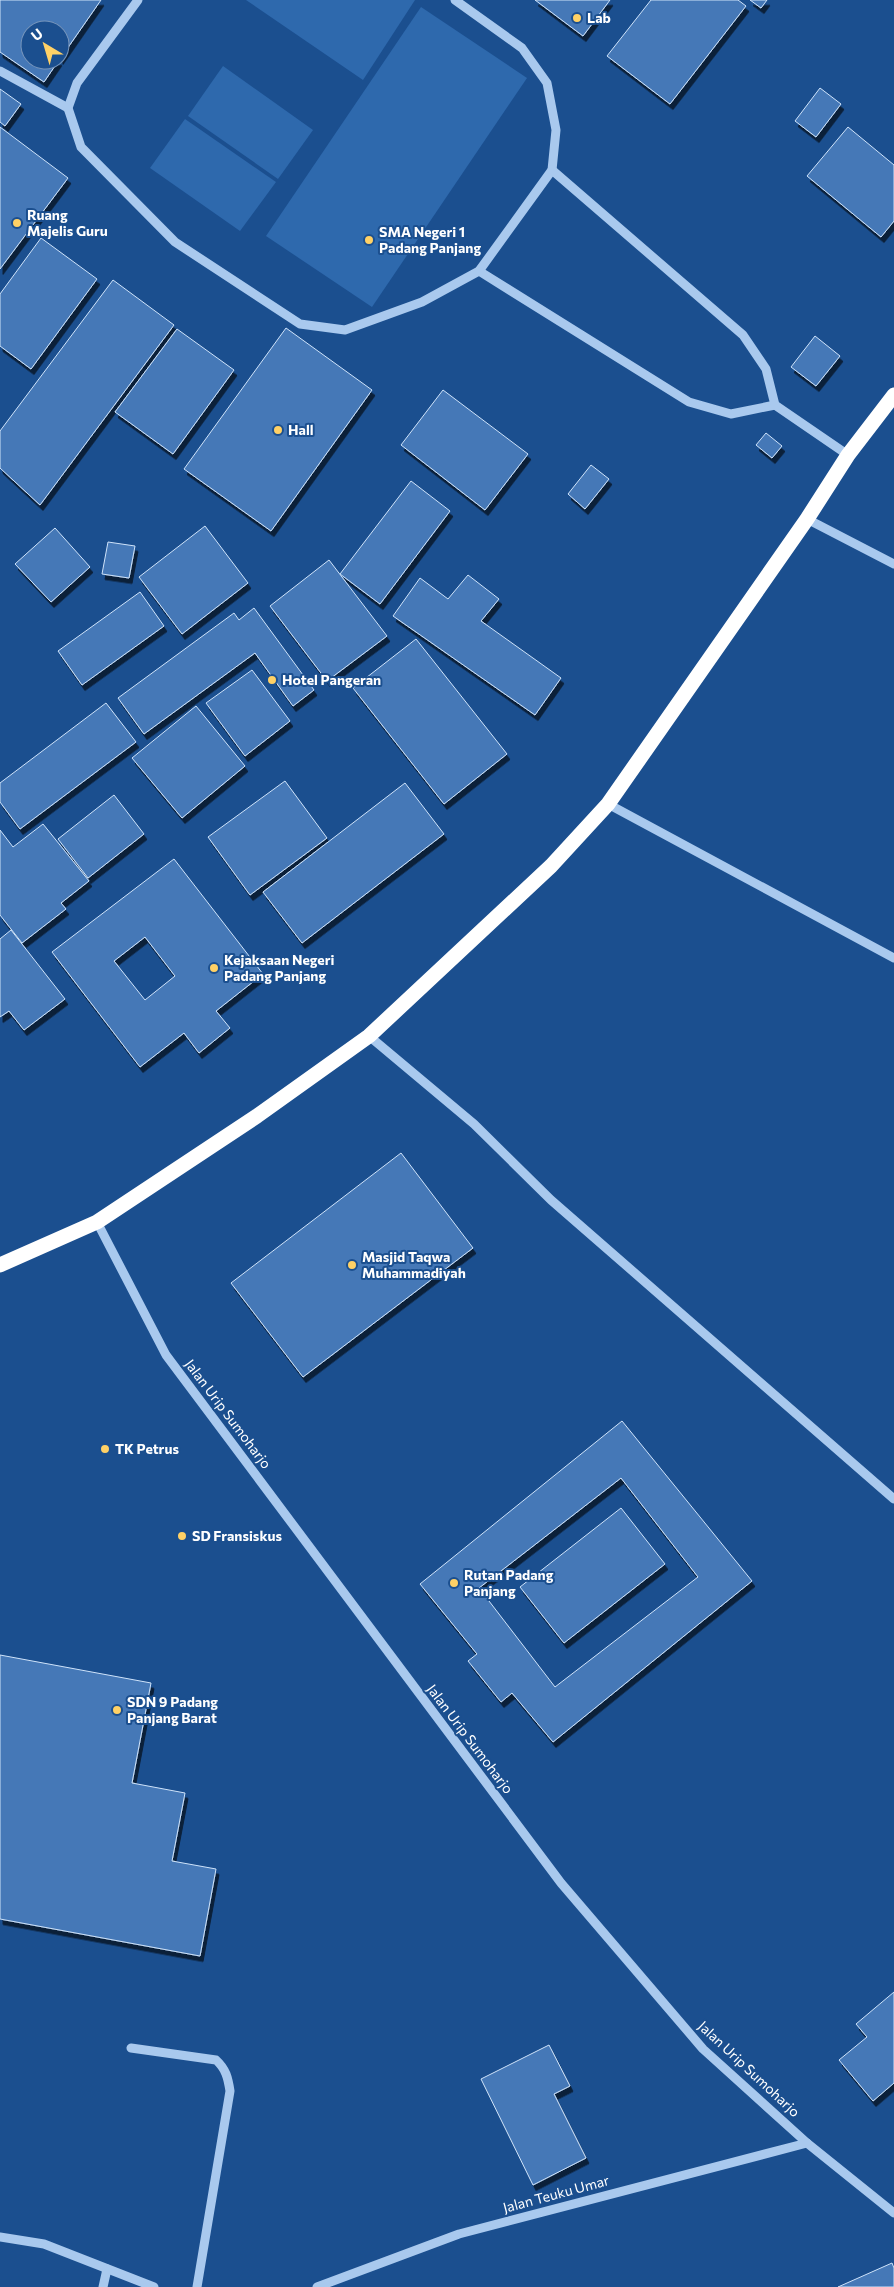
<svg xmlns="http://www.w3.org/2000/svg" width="894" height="2287" viewBox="0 0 894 2287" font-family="Commissioner,sans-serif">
<defs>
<filter id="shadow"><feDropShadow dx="3" dy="5.5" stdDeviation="0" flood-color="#0009"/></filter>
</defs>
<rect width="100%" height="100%" fill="#1b4f8f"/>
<g fill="#2e69ad">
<polygon points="246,0 415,0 363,80"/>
<polygon points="421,7 527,78 372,307 266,236"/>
<polygon points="223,66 313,130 278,179 188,116"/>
<polygon points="185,119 276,182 240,231 150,168"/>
</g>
<g fill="#4478b7" stroke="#cfe3fa" fill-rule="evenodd" filter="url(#shadow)">
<polygon points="0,0 101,0 60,59 60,30 30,30 30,60 59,60 44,82 0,52"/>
<polygon points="535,0 610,0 583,36"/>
<polygon points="651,0 738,0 746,6 670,104 607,56"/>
<polygon points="750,0 767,0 761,8"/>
<polygon points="820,88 841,104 816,137 795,121"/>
<polygon points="0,89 21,104 5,126 0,122"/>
<polygon points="0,127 68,178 0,269"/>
<polygon points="848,127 894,165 894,221 881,237 807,176"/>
<polygon points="41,238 97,279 31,369 0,346 0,294"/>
<polygon points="113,280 174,325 40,505 0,468 0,431"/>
<polygon points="286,328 372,390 271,531 184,469"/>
<polygon points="177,329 234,370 173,454 115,412"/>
<polygon points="815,336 840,356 816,386 791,367"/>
<polygon points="443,390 528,454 485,510 401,445"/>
<polygon points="766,433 782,446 772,458 756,445"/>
<polygon points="591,465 609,479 585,509 568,494"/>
<polygon points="411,481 450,511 380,604 340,574"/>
<polygon points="205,526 248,583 182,634 139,577"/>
<polygon points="55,528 90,567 51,602 15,564"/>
<polygon points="108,542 135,546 129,578 102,574"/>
<polygon points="329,560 387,636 327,681 270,606"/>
<polygon points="468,575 499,599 481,621 561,678 535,715 393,616 420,578 448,599"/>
<polygon points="140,592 164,626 82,685 58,651"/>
<polygon points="254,608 314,690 293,706 255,653 144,734 118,698 234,613 239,620"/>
<polygon points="416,639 507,754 444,804 353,688"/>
<polygon points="252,670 290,721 245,756 206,703"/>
<polygon points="106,703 136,742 20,829 0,802 0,783"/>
<polygon points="196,706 245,766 182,818 132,758"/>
<polygon points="285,781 327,838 250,895 208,837"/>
<polygon points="405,783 444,834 302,943 263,892"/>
<polygon points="114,795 144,834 88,878 58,839"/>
<polygon points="43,824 89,881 61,903 66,909 22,943 0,915 0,830 13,847"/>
<path d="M174,859L263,974L216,1011L230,1028L199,1053L184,1033L140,1067L52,952ZM145,937L175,976L145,1000L114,961Z"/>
<polygon points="11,930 65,999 24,1030 9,1011 0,1017 0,939"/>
<polygon points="401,1153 473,1248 303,1377 231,1283"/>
<path d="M622,1421L752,1581L553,1742L512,1693L501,1702L468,1661L477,1654L420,1584ZM621,1478L698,1577L555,1687L479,1588Z"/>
<polygon points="621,1508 665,1564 564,1643 520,1587"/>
<polygon points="0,1655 151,1683 132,1783 185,1793 172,1861 216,1869 200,1956 0,1919"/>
<polygon points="894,1992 894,2083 873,2101 839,2060 867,2037 856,2024"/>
<polygon points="549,2045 570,2086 554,2094 586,2158 533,2185 481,2079"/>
<polygon points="892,2263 894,2268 894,2287 838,2287"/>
</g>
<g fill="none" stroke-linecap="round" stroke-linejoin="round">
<g stroke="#a9c9ee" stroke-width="9">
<polyline points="138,0 77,83 68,108 81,147 175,242 300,324 345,330 422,302 479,271 552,170 556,130 547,83 522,48 455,0"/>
<polyline points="0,71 68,108"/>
<polyline points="479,271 689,402 731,414 775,405 766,369 743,335 552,170"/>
<polyline points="775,405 848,455"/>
<polyline points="807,519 894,564"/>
<polyline points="608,804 894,958"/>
<polyline points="369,1036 474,1124 551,1200 894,1499"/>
<polyline points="97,1222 166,1355 561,1883 703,2049 807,2143 894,2213"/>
<path d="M131,2048L216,2060C226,2069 228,2078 230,2091L197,2287"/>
<polyline points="0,2237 44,2244 154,2287"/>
<polyline points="103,2287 107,2269"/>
<polyline points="317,2287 459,2234 807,2143"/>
</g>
<polyline stroke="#fff" stroke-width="15" points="0,1265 97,1222 257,1116 369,1036 551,866 608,804 807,519 848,455 894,395"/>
</g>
<g fill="#ffd166" stroke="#1b4f8f" stroke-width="2">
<circle cx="577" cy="18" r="5"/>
<circle cx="17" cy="223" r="5"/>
<circle cx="369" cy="240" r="5"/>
<circle cx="278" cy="430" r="5"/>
<circle cx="272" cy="680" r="5"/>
<circle cx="214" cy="968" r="5"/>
<circle cx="352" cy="1265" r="5"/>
<circle cx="105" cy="1449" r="5"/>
<circle cx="182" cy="1536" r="5"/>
<circle cx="454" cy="1583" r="5"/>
<circle cx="117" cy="1710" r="5"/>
</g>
<g text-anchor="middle" stroke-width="4" stroke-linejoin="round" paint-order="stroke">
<g font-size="14" font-weight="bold" fill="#fff" stroke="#1b4f8f" text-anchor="start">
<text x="587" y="23">Lab</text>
<text x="27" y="220">Ruang<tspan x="27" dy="16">Majelis Guru</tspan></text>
<text x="379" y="237">SMA Negeri 1<tspan x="379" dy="16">Padang Panjang</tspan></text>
<text x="288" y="435">Hall</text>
<text x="282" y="685">Hotel Pangeran</text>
<text x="224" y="965">Kejaksaan Negeri<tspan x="224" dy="16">Padang Panjang</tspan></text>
<text x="362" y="1262">Masjid Taqwa<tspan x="362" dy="16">Muhammadiyah</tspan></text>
<text x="115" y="1454">TK Petrus</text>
<text x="192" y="1541">SD Fransiskus</text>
<text x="464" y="1580">Rutan Padang<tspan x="464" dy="16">Panjang</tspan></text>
<text x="127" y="1707">SDN 9 Padang<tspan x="127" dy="16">Panjang Barat</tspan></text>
</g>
<g font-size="14" fill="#fff" stroke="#1b4f8f">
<text transform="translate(228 1414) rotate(53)" y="5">Jalan Urip Sumoharjo</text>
<text transform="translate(470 1739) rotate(53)" y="5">Jalan Urip Sumoharjo</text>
<text transform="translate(749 2069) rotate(43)" y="5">Jalan Urip Sumoharjo</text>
<text transform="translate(556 2194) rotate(-15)" y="5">Jalan Teuku Umar</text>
</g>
</g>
<g transform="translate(45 45) rotate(322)"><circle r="24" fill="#1b4f8f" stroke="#7695bc"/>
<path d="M0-4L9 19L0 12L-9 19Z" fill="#ffd166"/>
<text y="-8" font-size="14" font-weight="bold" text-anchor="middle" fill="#ffffff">U</text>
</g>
</svg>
